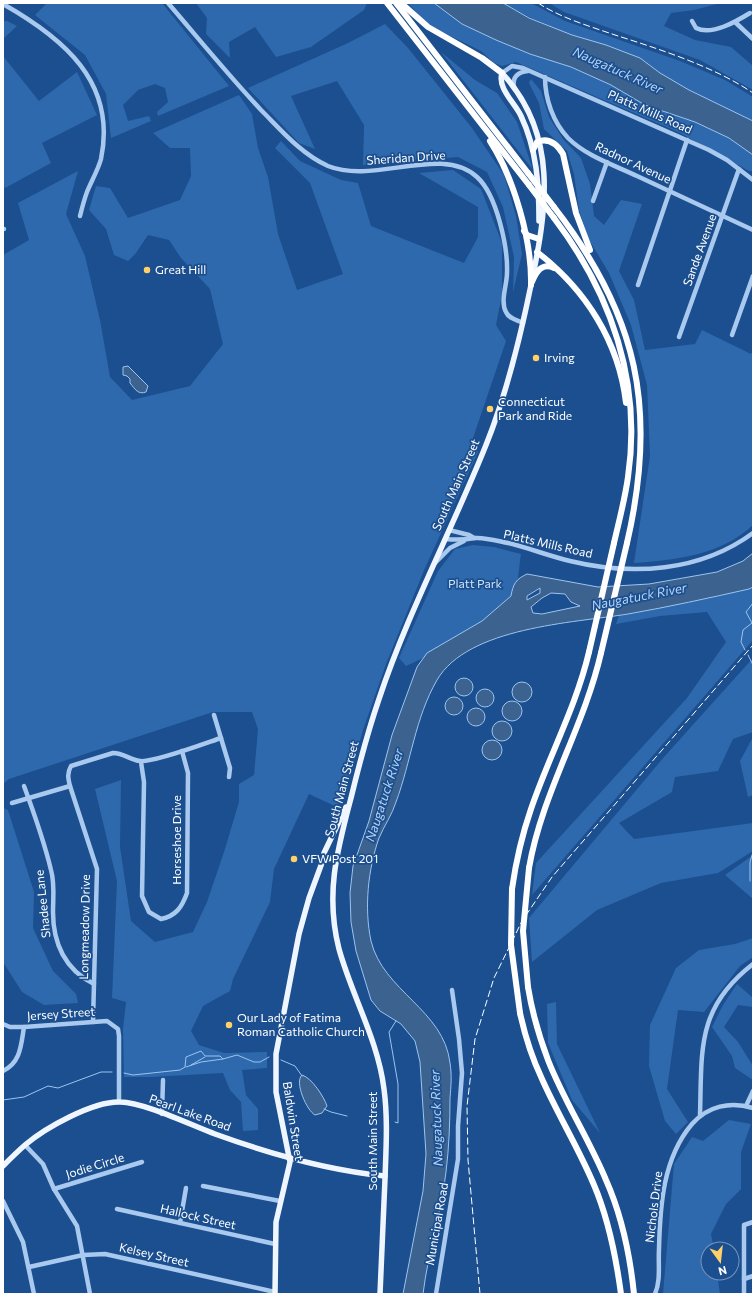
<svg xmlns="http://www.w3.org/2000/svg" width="756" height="1297" viewBox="0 0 756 1297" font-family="Commissioner,sans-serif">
<rect width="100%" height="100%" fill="#1b4f8f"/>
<g fill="#2e69ad">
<polygon points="47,3 162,3 229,86 158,116 157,112 168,102 165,88 155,84 138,90 123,105 128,121 149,116 151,121 111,138 106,94 85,55 35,15"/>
<polygon points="196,3 367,3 364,10 311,47 276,57 255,27 229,42 230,58 206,34 207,18"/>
<polygon points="408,3 434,3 462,24 496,40 530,54 571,67 611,85 645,105 695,122 729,138 753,155 753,171 749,171 678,132 516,62 502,66 494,63 481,51 440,31 424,21"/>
<polygon points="503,3 531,3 565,21 680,61 725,80 753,97 753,121 689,90 660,73 640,58 606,45 572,35 531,18"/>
<polygon points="549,3 721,3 694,10 671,13 664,26 695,40 731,47 753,66 753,90 700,60 564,12"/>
<polygon points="3,21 7,21 17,26 3,39"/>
<polygon points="385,24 408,48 472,128 504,175 516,216 522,254 513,292 514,257 503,207 487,172 458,157 363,165 364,125 337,81 291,96 315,149 299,143 248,88 348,43"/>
<polygon points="441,52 475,80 497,93 517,122 533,170"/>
<polygon points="3,56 39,101 77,72 97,115 42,143 51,163 5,188 3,185"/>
<path d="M531,79L541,91L549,117L563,139L581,158L590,184L594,216L604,225L621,200L642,204L619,271L634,300L645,350L695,344L702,330L751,354L753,351V525C721,555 676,560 634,563L650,456L647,385L631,325L609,273L588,238L579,210L574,174L567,151L544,129L539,103L529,83Z"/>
<polygon points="239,95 252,114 258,148 268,177 278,234 297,290 343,274 310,183 275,148 281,141 300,161 341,180 358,183 371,226 464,263 478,237 478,207 419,173 453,170 481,189 502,243 502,294 496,325 506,341 472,441 478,452 425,568 386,664 363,730 345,793 337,807 309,794 274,869 270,902 233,979 230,991 203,1006 191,1031 199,1045 224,1053 267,1052 267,1068 242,1070 246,1095 258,1109 258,1130 243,1131 241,1102 230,1090 223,1073 151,1077 124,1077 123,1029 126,1002 112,998 117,881 95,789 121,780 120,847 131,921 155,942 193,932 207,902 224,852 239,802 239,784 254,775 258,729 252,712 213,712 9,779 3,784 3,255 29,240 18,203 78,171 66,214 85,256 100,320 110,377 132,400 190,386 223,344 210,289 181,258 169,240 148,235 136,253 128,261 114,255 106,229 89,210 96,186 110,188 128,218 180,200 191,176 190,148 170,148 153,133"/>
<path d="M473,545L494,547L521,554C519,565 518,589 514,597C499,622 433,654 406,666L399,658L438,571L455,549Z"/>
<polygon points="753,587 753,640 532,895 536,863 687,698 726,642 707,612 660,616 616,624 619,615 723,595"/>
<polygon points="753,658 753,732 733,739 718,771 675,777 672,792 619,823 634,839 753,823 753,851 718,873 661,883 597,910 532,962 529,918 664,757"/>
<polygon points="753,737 753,795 748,797 740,761"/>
<polygon points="3,808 8,810 34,892 33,928 53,971 76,994 78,1003 44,1005 22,992 3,962"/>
<polygon points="753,855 753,899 725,875"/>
<polygon points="753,938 753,957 740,966 704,1012 678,1010 667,1089 688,1122 676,1134 665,1121 649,1066 650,1025 676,968 699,950 735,944"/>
<polygon points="737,984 753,998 753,1007 738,1005 724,1027 738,1042 753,1066 753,1080 735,1068 732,1056 712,1027 723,1005"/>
<polygon points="556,1002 557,1044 600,1133 572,1100 548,1043 547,1004"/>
<polygon points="729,1120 751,1124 741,1152 741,1189 726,1204 711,1234 714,1249 708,1249 708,1273 717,1273 720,1294 663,1294 674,1164 692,1137 703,1141"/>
</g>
<g fill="#3c6290" stroke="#9cc4f0" fill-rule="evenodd">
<polygon points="434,3 503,3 529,18 572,35 606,45 640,58 660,73 689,90 753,121 753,155 729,138 695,122 645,105 611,85 571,67 530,54 496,40 462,24"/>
<path d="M128,366L148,386L146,392C138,395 135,389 130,383V379L127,376L123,375V367Z"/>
<path d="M753,553V587L749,589C709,598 668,607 628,614C573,623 468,627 437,680C415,718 411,762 396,802C392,815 384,826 379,838C368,869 364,908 371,941C383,991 444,1010 450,1063C452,1075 451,1087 450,1098C450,1122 449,1148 446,1172C441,1213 428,1253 423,1294H403L423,1191L426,1154L420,1062L415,1041L401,1024L380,1011L371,1000L356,951L351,922L350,893L353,866L369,821L392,735L417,667L427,653L482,621L511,596C513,584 516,579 527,574L598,587L649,584L717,572L743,561ZM540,588V593L527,600V596ZM551,593L565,594L571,602L580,606L542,614L533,613L531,607L542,598Z"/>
<circle cx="464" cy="687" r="9"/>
<circle cx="522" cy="692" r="10"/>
<circle cx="485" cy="698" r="9"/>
<circle cx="454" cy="706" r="9"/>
<circle cx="512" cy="711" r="10"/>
<circle cx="476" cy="717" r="9"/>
<circle cx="502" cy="731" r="10"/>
<circle cx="492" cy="750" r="10"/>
<path d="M302,1075C312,1078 324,1097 327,1106L322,1113L315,1115C307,1111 294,1082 302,1075Z"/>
</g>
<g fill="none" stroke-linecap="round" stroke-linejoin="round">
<g stroke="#9cc4f0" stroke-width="1">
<polyline points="745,650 741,642 743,630 752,623 746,612 753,603"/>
<polyline points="748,655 753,665"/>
<polyline points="750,881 750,862 753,852"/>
<polyline points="281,1060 295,1066 302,1076"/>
<polyline points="191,1065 205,1057"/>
<polyline points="186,1067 201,1062 223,1059"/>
<polyline points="124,1073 133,1075 180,1070 185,1067 186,1057 201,1051 205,1056 220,1056 223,1059 237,1055 254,1062 260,1062 269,1057"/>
<polyline points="3,1100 24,1097 48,1086 58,1088 101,1072 112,1072"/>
<polyline points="324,1109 331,1112 347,1116"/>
<polyline points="395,1122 398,1123 398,1084 389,1032 396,1021"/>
</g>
<g stroke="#a9c9ee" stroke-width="4.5">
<path d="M168,3C199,39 229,76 261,110C281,130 301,154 328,166C375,185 441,144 477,177C497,195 508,248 507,273C507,285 500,301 506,312C509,319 517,320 523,323"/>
<path d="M3,4C63,38 117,82 101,159C98,170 91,182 87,192C84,200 82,208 80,216"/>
<path d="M692,21L696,28C712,36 737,21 750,13"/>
<polyline points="735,22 753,39"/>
<polyline points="502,73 512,66 523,68 709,150 727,160 753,180"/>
<path d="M545,77C545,99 553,122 568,138C586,156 614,165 637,176C676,194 715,212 753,230"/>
<path d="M514,87C512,77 518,72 528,71"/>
<polyline points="593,201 607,162"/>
<polyline points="3,229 4,229"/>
<polyline points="638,285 687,140"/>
<polyline points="732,335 753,276"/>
<polyline points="679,337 739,169"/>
<polyline points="449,530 469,535 474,538"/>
<path d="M445,539C456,540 464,540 475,538C484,537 498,541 508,543C529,548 549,556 570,561C632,576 700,572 753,533"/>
<polyline points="434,564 450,548 464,541"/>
<polyline points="214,715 230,768 229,777"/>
<path d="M141,762L144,782L142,896L149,912L161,919C176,916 182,907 187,893L188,773L182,751"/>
<path d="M24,786C34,813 44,841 51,870C55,884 53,898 53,912C53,943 65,970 94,984"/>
<polyline points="12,803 70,786"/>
<path d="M93,1022L97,869L70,786C68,778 67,773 71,766L113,753C124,753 130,760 140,761C153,763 206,743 221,738"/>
<polyline points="3,1024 10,1027 24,1027 107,1021 118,1029 119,1036 119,1102"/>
<path d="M3,1071C21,1062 21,1045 24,1027"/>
<polyline points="746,1106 753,1091"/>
<polyline points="162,1114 163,1080"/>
<path d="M700,1115C702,1050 696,1008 753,964"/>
<polyline points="25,1145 43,1164 54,1189 77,1226 90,1294"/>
<polyline points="203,1186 280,1201"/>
<polyline points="54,1189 142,1162"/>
<polyline points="3,1201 23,1242 34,1294"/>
<polyline points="117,1209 275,1244"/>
<polyline points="180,1223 186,1188"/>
<polyline points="29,1267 83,1255 105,1254 275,1292"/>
<polyline points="744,1279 753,1276"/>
<polyline points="436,1294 458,1159 458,1126 462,1073 459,1039 452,990"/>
<path d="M655,1294C661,1280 658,1264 659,1249C660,1206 663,1158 692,1124C708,1106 730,1101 753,1108"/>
<polyline points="744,1294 744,1225 753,1222"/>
</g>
<g stroke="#f0f6ff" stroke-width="5.5">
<path d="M502,73C497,88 515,103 521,116C537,150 539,185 539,221"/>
<polyline points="323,860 336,857"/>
<path d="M3,1166C10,1159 17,1152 25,1145C45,1128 93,1101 120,1102C143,1102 191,1125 215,1134C270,1154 326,1170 385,1176"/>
<polyline points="275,1294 276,1222 290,1162 276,1092 276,1054 299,934 309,898 323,860 324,853 346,807"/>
<path d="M380,1294C382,1256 383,1217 385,1179C386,1149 388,1119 384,1089C378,1040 352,996 339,949C325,894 337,851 351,798C359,765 368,731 379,699C408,612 452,530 486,445C507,393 520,339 531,285C547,209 559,135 502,73"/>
</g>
<g stroke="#fff" stroke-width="6">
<polyline points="387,3 529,185"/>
<polyline points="396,3 528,173"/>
<polyline points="401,3 428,27 482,58 502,73"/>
<path d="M490,141C514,178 532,241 531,285"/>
<path d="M533,150L537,142C549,137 557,144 563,154L576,213L590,250"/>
<path d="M554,207C638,315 658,410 627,543"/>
<path d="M554,218C611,293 642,382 628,477C625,499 619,521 614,543"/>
<polyline points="524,231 527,235 539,239"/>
<path d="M537,252C586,290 619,342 626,403"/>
<path d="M532,282C536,272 542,262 554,268"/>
<path d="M529,868C542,793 584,727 601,653"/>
<path d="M512,889C516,861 522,835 531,809C549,756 576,707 589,652"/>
<path d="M528,987C532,1012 539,1036 548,1060C564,1101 589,1139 606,1180C622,1216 630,1255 634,1294"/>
<path d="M520,1013C525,1036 532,1058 542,1079C558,1115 579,1149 594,1185C609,1220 616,1257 621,1294"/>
</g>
<g stroke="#fff" stroke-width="1" stroke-dasharray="7 3" stroke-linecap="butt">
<path d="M538,3C561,18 589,26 615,35C659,49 715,67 753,93"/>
<polyline points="480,1294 468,1160 467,1106 475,1039 494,978 522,921 552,877 753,645"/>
</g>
<g stroke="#fff" stroke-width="6">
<polyline points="528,173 554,207"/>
<polyline points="529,185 554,218"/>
<polyline points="589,652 614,543"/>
<polyline points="601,653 627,543"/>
<polyline points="512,889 511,945 520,1013"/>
<polyline points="528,987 523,931 529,868"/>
</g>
</g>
<g fill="#ffd166" stroke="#1b4f8f" stroke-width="1.5">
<circle cx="147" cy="270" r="4"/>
<circle cx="536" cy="358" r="4"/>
<circle cx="490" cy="409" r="4"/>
<circle cx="294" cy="859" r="4"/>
<circle cx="229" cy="1025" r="4"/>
</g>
<g text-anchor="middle" stroke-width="3.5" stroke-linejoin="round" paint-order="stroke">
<g font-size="12" fill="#fff" stroke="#1b4f8f">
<text transform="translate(650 112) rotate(24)" y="4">Platts Mills Road</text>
<text transform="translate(406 158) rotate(-4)" y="4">Sheridan Drive</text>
<text transform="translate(633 163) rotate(25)" y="4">Radnor Avenue</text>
<text transform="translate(700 250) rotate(-70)" y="4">Sande Avenue</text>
<text transform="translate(456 485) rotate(-66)" y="4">South Main Street</text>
<text transform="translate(548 544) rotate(13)" y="4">Platts Mills Road</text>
<text transform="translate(342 789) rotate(-75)" y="4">South Main Street</text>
<text transform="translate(177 840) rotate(-90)" y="4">Horseshoe Drive</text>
<text transform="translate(43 904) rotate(-96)" y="4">Shadee Lane</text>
<text transform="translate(85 927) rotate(-89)" y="4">Longmeadow Drive</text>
<text transform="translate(61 1014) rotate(-4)" y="4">Jersey Street</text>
<text transform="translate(190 1113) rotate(20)" y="4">Pearl Lake Road</text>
<text transform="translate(293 1121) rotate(81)" y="4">Baldwin Street</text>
<text transform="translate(373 1141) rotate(-90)" y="4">South Main Street</text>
<text transform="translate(95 1166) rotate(-17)" y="4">Jodie Circle</text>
<text transform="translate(654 1207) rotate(-83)" y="4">Nichols Drive</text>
<text transform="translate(198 1217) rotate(13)" y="4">Hallock Street</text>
<text transform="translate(437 1224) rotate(-80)" y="4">Municipal Road</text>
<text transform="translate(154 1255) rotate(13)" y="4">Kelsey Street</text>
</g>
<g font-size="12" fill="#fff" stroke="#1b4f8f" text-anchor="start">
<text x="155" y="274">Great Hill</text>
<text x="544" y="362">Irving</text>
<text x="498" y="406">Connecticut<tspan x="498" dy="14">Park and Ride</tspan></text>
<text x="302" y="863">VFW Post 201</text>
<text x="237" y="1022">Our Lady of Fatima<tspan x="237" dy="14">Roman Catholic Church</tspan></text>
</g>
<g font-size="12" fill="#cfe3fa" stroke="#1b4f8f">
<text x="475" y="588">Platt Park</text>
</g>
<g font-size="13" font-style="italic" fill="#b5d3f5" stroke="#1b4f8f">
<text transform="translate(618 70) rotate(24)" y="5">Naugatuck River</text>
<text transform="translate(639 596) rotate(-11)" y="5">Naugatuck River</text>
<text transform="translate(384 795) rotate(-72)" y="5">Naugatuck River</text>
<text transform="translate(436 1118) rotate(-92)" y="5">Naugatuck River</text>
</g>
</g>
<rect width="756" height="1297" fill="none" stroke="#ffffff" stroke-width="8"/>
<g transform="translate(720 1261) rotate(165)"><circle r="19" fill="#1b4f8f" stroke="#7695bc"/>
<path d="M0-3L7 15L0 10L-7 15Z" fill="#ffd166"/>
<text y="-6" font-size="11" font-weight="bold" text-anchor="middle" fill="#ffffff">N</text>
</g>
</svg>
